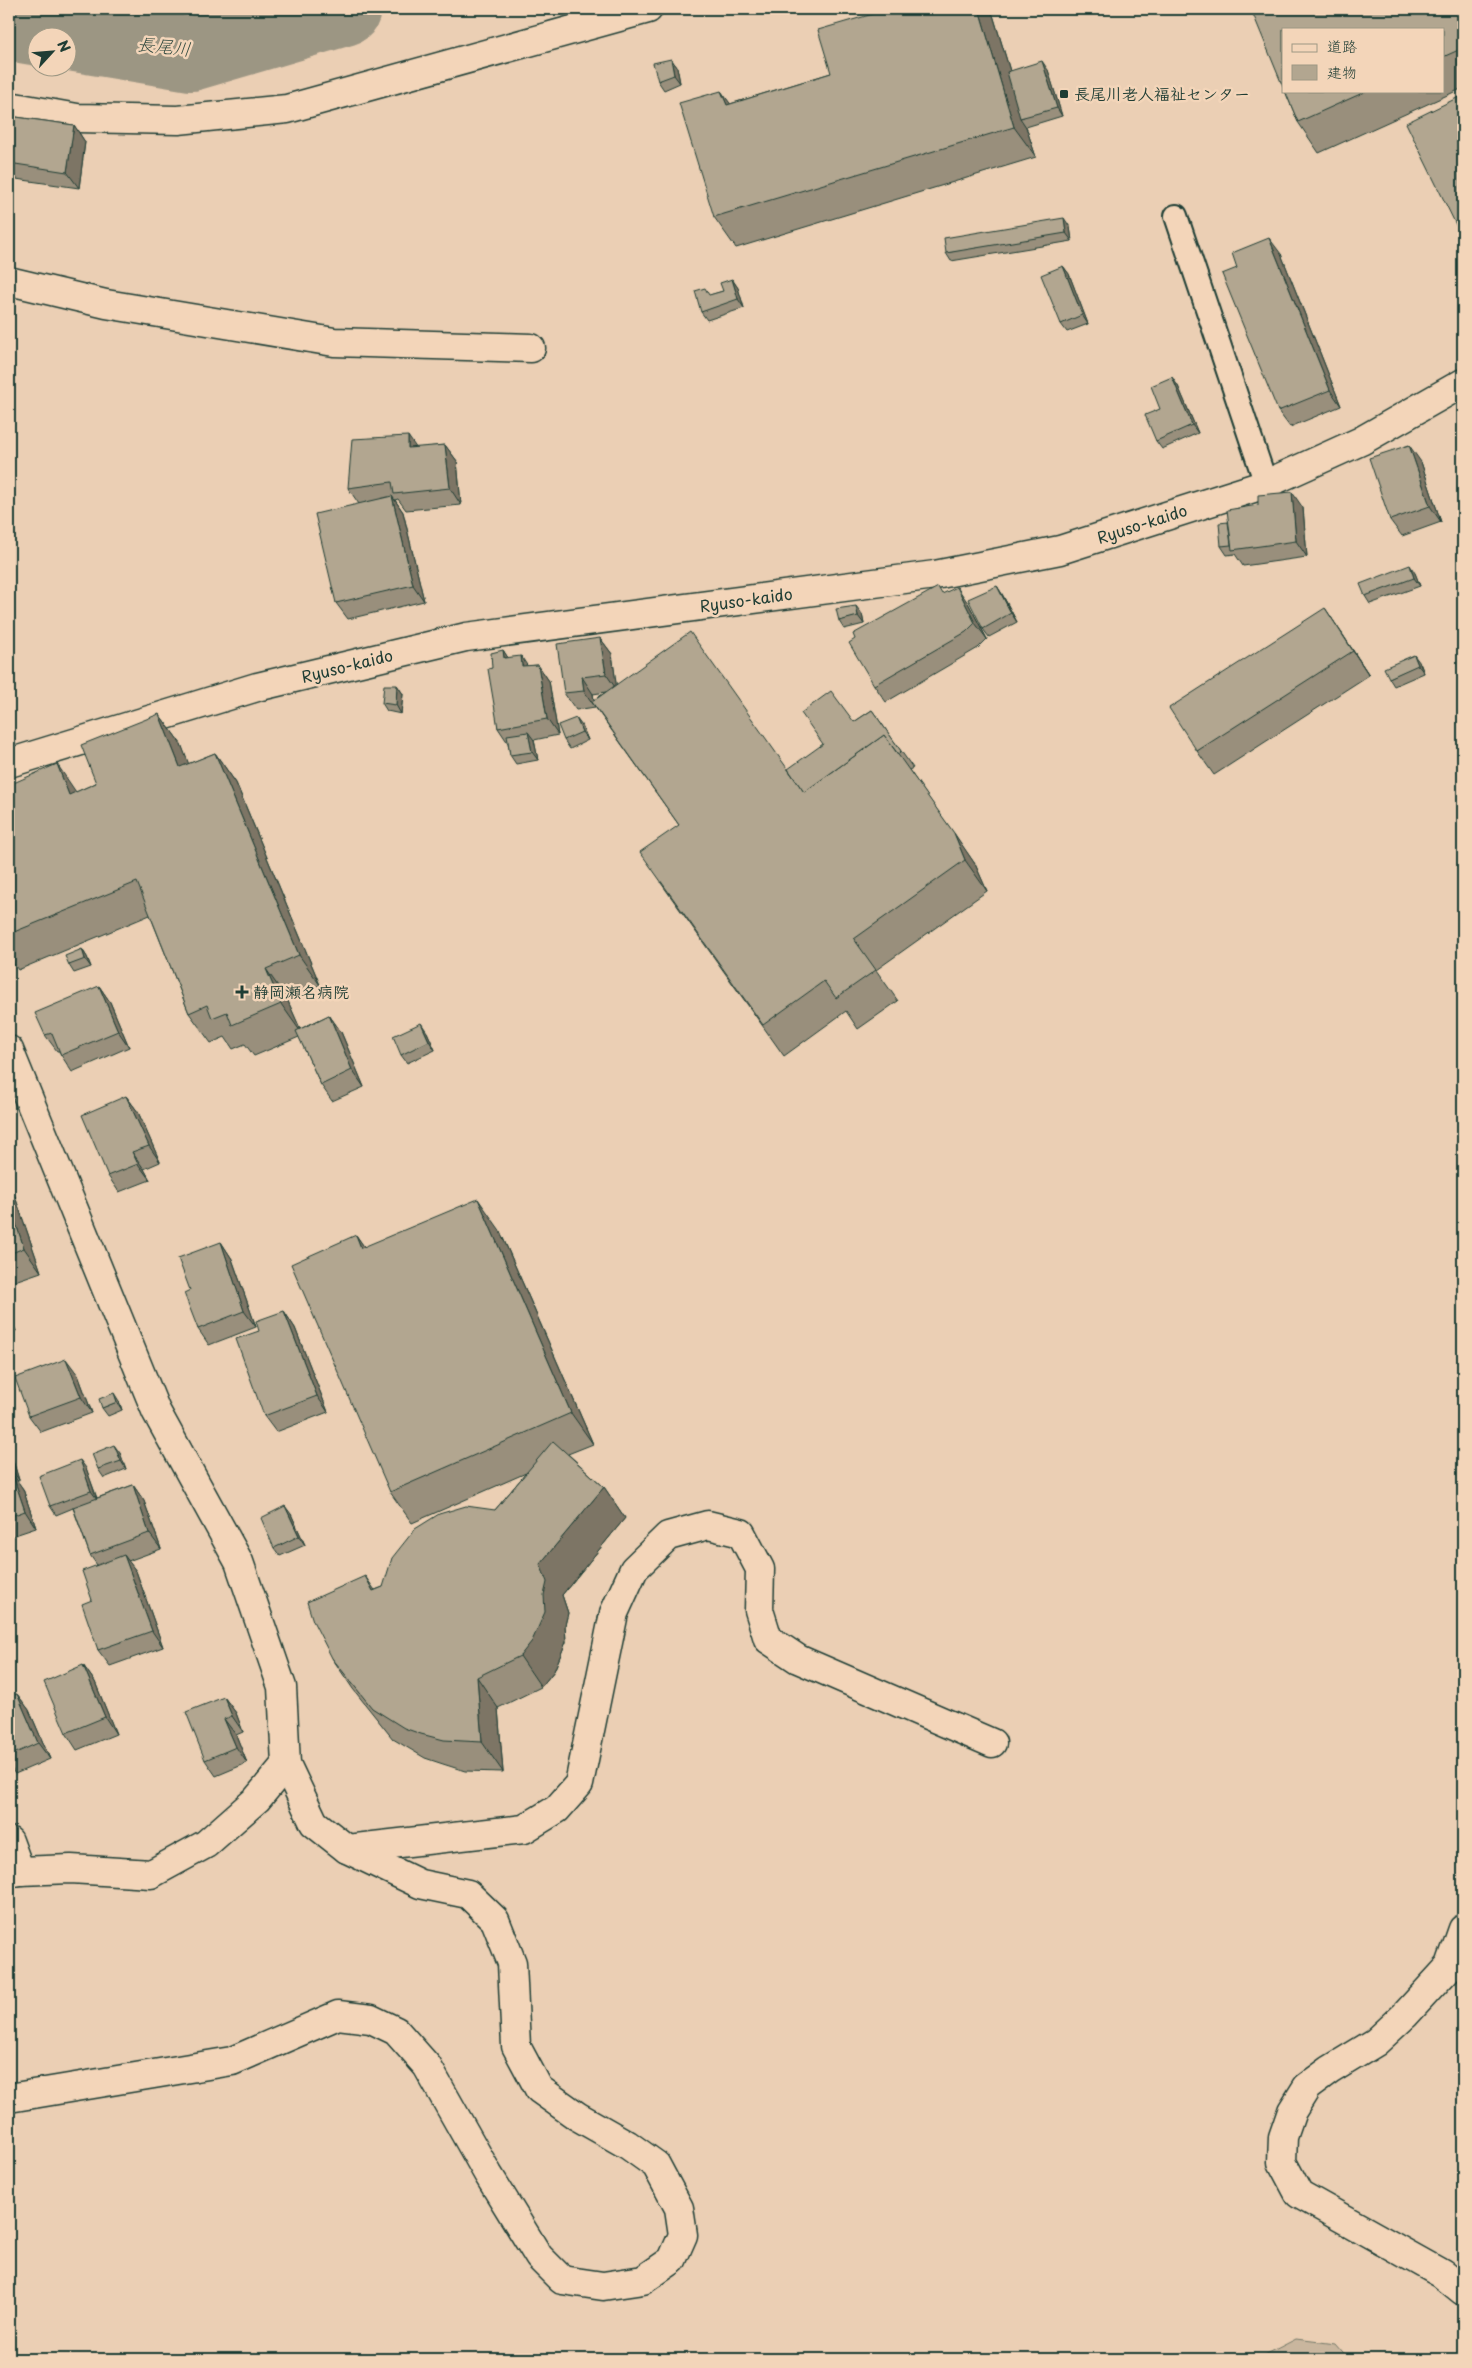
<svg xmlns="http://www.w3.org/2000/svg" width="1472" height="2368" viewBox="0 0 1472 2368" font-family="'Playpen Sans','Klee One',sans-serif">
<rect width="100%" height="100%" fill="#ebcfb4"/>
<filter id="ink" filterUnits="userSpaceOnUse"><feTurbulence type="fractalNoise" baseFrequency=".02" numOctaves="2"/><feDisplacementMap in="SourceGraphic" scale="10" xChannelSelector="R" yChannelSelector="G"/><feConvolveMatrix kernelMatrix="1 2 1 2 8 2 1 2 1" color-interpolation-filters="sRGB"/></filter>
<g filter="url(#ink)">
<polygon fill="#c9b69e" stroke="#747a69" points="1296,2339 1336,2344 1349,2359 1257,2359"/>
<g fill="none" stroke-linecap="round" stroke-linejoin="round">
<polyline stroke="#9c9683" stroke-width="74" points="9,24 191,54 344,9"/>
<g stroke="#1f3d34" stroke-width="26">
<polyline id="service" points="1176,216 1266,484"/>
</g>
<g stroke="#1f3d34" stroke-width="31">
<g id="minor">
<polyline points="9,106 77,118 178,120 287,109 648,9"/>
<polyline points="9,281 106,304 334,342 531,348"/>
<polyline points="9,1050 156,1411 239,1562 282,1687 286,1764 314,1823 347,1849 420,1884 468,1894 495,1920 512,1963 516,2046 539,2089 577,2116 628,2145 656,2165 679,2208 683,2235 672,2260 643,2280 603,2286 562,2280 539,2257 488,2174 427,2066 396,2031 371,2019 338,2015 232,2061 9,2098"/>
<polyline points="9,1841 20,1871"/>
<polyline points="347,1849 524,1829 557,1809 579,1784 614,1613 634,1569 668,1536 708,1525 741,1533 760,1569 759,1610 768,1639 798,1659 992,1743"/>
<polyline points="9,1873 20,1871 71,1869 151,1874 206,1844 257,1799 286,1764"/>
<polyline points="1463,1929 1450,1966 1405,2015 1376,2042 1330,2070 1307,2087 1292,2111 1283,2137 1282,2162 1299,2194 1442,2274 1463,2291"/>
</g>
</g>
<g stroke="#1f3d34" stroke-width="31">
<polyline id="secondary" points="9,763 257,687 466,637 935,575 1060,550 1266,484 1361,441 1463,383"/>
</g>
<use href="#service" stroke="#f3d5b9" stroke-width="22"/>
<use href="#minor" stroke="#f3d5b9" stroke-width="28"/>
<use href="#secondary" stroke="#f3d5b9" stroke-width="28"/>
</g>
<g fill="#998f7c" stroke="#1f3d34" fill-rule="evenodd">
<polygon points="890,9 989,9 993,15 1010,71 1048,70 1062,116 1026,127 1036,157 736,248 714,217 721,91 730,104 831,73"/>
<polygon points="1463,9 1463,88 1319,153 1298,122 1285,91 1443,91 1443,29"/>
<polygon points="671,59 677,67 680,83 664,90 658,81"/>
<polygon points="9,116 74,125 85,142 79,188 9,178"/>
<polygon points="1070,227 1072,241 951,261 946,253"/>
<polygon points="1281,254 1341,406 1290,427 1278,411"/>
<polygon points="1063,266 1069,274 1088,324 1067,332 1061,324"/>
<polygon points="732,279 738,288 744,308 707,320 701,312 710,295 723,291"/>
<polygon points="1178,386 1198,433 1162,449 1156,441 1160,409"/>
<polygon points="445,445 457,461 461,505 406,510 398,499 395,500 403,512 424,601 348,619 336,603 359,504 348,488 416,448"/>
<polygon points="1421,462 1441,522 1402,536 1390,520"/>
<polygon points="1303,508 1307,557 1243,566 1235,554 1227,555 1221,546 1228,522"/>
<polygon points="1415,573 1420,586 1370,604 1365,596"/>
<polygon points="997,586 1002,594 1017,622 989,637 983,629"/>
<polygon points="942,594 968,603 987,639 978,648 886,702 874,685"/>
<polygon points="862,614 864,624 844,629 839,621"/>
<polygon points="1341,632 1369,675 1214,775 1197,751"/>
<path d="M600,638L612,654L616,684L790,772L854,722L872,710L913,768L909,770L975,864L987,891L876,970L898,1001L858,1029L846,1011L784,1056L661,883L679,825L595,707L576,710L564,693ZM606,692L594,700L593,694Z"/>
<polygon points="503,650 508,658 527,666 538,665 549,681 558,735 534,740 538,760 516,764 510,755 508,743 498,728 492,668"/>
<polygon points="1420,663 1424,673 1394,686 1389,678"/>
<polygon points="397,685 403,694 401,714 387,711 382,703"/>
<polygon points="159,714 181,744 188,764 215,753 236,783 320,985 287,999 300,1029 329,1015 341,1032 364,1087 332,1101 321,1085 299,1037 254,1056 245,1044 233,1049 225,1037 211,1043 189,1013 150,915 18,970 9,957 9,785 76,792 96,783"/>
<polygon points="582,726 588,740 570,749 564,740"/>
<polygon points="82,949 87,957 91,967 74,973 69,965"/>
<polygon points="99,986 110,1002 129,1047 72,1072 61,1055 59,1051 57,1051 45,1035"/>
<polygon points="427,1032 435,1050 407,1063 401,1055"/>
<polygon points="126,1096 138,1112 160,1162 144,1169 150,1180 119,1192 108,1176"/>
<polygon points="9,1179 41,1272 9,1283"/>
<polygon points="499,1229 593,1444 568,1454 604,1487 625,1518 562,1595 568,1613 565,1625 566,1642 554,1671 541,1687 498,1708 503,1772 465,1771 443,1764 425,1758 393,1739 353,1689 332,1658 375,1590 383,1587 495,1510 526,1473 412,1523 390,1492 356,1235 364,1247"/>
<polygon points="221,1242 232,1259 256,1327 209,1345 198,1329 190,1290"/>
<polygon points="284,1311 295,1328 328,1412 276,1432 264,1416 259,1331"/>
<polygon points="9,1315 16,1331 9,1334"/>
<polygon points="78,1375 92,1413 41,1432 29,1416"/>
<polygon points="119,1401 122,1410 108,1416 102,1408"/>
<polygon points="9,1448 19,1480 17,1481 23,1489 36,1528 9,1537"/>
<polygon points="120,1453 126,1469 104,1478 98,1469"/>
<polygon points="86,1468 97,1498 133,1485 144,1501 161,1549 128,1561 136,1571 163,1647 110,1666 98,1650 92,1600 97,1565 90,1555 73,1508 56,1515 50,1506"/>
<polygon points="291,1514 305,1545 280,1556 274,1548"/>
<polygon points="83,1665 95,1682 116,1734 77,1750 66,1733"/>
<polygon points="17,1694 29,1710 50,1759 15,1774 9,1765 9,1697"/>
<polygon points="224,1697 236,1713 243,1732 236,1735 247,1763 216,1776 205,1760"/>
</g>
<g fill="#7d7465" stroke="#1f3d34">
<polygon points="979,9 989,9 993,15 1024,117 1020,118 1026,127 1036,157 1014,127"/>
<polygon points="671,59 677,67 680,83 674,75"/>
<polygon points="1042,61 1048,70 1062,116 1057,108"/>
<polygon points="721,91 743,121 727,105"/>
<polygon points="74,125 85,142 79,188 67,172"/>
<polygon points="1064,218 1070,227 1072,241 1066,233"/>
<polygon points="1269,238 1281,254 1341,406 1330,390"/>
<polygon points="1063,266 1069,274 1088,324 1082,315"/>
<polygon points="732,279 738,288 744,308 738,299"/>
<polygon points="1172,377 1178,386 1198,433 1192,425"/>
<polygon points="408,436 419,452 408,448"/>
<polygon points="445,445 457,461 461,505 450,488"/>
<polygon points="1409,445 1421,462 1441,522 1430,506"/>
<polygon points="1292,492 1303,508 1307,557 1296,541"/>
<polygon points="392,496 403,512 424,601 413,585"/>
<polygon points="1410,565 1415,573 1420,586 1414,578"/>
<polygon points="997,586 1002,594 1017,622 1011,613"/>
<polygon points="957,587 968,603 987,639 975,623"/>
<polygon points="856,606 862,614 864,624 858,616"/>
<polygon points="1325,608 1341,632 1369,675 1353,651"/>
<polygon points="600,638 612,654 617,690 606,674"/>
<polygon points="503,650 514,667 504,658"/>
<polygon points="1414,655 1420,663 1424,673 1418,665"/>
<polygon points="521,656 532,673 522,666"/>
<polygon points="538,665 549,681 558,735 547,719"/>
<polygon points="582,677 593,694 595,707 584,691"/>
<polygon points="397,685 403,694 401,714 396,705"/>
<polygon points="159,714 181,744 202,798 180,767"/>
<polygon points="576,718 582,726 588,740 582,732"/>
<polygon points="528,732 534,740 538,760 532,752"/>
<polygon points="215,753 236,783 320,985 299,955"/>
<polygon points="57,764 78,795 69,795"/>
<polygon points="954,833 975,864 987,891 965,860"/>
<polygon points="82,949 87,957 91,967 85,959"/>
<polygon points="266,969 287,999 303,1035 281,1004"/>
<polygon points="99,986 110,1002 129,1047 118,1031"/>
<polygon points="329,1015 341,1032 364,1087 352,1070"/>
<polygon points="421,1023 427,1032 435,1050 429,1041"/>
<polygon points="126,1096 138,1112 160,1162 149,1146"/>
<polygon points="132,1152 144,1169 150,1180 138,1164"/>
<polygon points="9,1179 41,1272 24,1248 9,1203"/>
<polygon points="478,1199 499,1229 593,1444 571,1413"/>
<polygon points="356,1235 377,1265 361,1248"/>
<polygon points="221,1242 232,1259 256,1327 244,1311"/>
<polygon points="284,1311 295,1328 328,1412 317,1396"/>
<polygon points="9,1315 16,1331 10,1323 9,1321"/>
<polygon points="66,1359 78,1375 92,1413 81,1397"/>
<polygon points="114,1393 119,1401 122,1410 117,1402"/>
<polygon points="114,1445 120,1453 126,1469 121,1461"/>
<polygon points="9,1448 19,1480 9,1466"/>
<polygon points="80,1460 86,1468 97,1499 91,1491"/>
<polygon points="12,1473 23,1489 36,1528 25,1511"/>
<polygon points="133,1485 144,1501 161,1549 149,1533"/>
<polygon points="604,1487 625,1518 562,1595 568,1613 565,1625 566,1642 554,1671 541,1687 520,1656 540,1564"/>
<polygon points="285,1506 291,1514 305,1545 299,1536"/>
<polygon points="124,1555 136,1571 163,1647 152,1631"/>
<polygon points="365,1576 386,1606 373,1591"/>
<polygon points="83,1665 95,1682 116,1734 105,1717"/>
<polygon points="477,1677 498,1708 503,1772 482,1742"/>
<polygon points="17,1694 29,1710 50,1759 38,1743"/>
<polygon points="224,1697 236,1713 243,1732 232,1716"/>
<polygon points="224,1719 236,1735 247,1763 236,1747"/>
</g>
<g fill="#b2a690" stroke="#1f3d34">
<polygon points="890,9 979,9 1014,127 714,217 679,103 721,91 727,105 831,73 818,30"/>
<polygon points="1251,9 1463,9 1463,48 1443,57 1443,29 1283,29 1283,87"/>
<polygon points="671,59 674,75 658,81 653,63"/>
<polygon points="1042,61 1057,108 1020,118 1007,72"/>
<polygon points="1285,91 1367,91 1298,122"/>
<polygon points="1463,95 1463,239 1406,123"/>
<polygon points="9,116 74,125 67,172 9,163"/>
<polygon points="1064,218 1066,233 946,253 944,238"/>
<polygon points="1269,238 1330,390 1278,411 1222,274 1237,268 1232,253"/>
<polygon points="1063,266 1082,315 1061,324 1041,275"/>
<polygon points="732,279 738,299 701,312 695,291 705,288 709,295 723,291 720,283"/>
<polygon points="1172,377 1192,425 1156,441 1145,415 1160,409 1151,386"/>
<polygon points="408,436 408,448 445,445 450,488 394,494 392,482 348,488 352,439"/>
<polygon points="1409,445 1430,506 1390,520 1369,458"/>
<polygon points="1292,492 1296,541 1232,550 1227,510 1258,505 1258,495"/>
<polygon points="392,496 413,585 336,603 315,514"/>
<polygon points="1228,522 1231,545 1221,546 1219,523"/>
<polygon points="1410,565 1414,578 1365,596 1360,584"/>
<polygon points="997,586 1011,613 983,629 968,599"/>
<polygon points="938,587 942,594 957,587 975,623 966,632 874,685 849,643 855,639 853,634"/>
<polygon points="856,606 858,616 839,621 836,609"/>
<polygon points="1325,608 1353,651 1197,751 1169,708"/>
<polygon points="690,632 804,792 884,735 954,833 965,860 854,939 876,970 836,998 824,981 763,1025 640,852 679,825 592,702"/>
<polygon points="600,638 606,674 582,677 584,691 564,693 557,644"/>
<polygon points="503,650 504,658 521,656 522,666 538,665 547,719 498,728 488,669 492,668 491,653"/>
<polygon points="1414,655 1418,665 1389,678 1384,668"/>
<polygon points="384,685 397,685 396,705 382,703"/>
<polygon points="831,691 854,722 872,710 901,751 898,754 884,735 804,792 788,769 823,744 801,713"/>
<polygon points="159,714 180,767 215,753 299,955 266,969 281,1004 232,1025 227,1012 212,1018 207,1005 189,1013 137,882 9,934 9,785 57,764 69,795 96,783 81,745"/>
<polygon points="576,718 582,732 564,740 558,725"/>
<polygon points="528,732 532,752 510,755 507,735"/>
<polygon points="82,949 85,959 69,965 65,956"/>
<polygon points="99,986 118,1031 61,1055 52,1033 45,1035 35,1013"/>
<polygon points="329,1015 352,1070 321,1085 296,1031"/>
<polygon points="421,1023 429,1041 401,1055 393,1036"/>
<polygon points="126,1096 149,1146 132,1152 138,1164 108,1176 82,1115"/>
<polygon points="478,1199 571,1413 390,1492 291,1264 356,1235 361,1248"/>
<polygon points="9,1203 24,1248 9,1254"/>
<polygon points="221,1242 244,1311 198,1329 184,1293 190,1290 178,1258"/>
<polygon points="284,1311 317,1396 264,1416 236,1339 259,1331 256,1321"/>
<polygon points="66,1359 81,1397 29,1416 15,1378"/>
<polygon points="114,1393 117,1402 102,1408 99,1399"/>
<polygon points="553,1441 604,1487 540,1564 547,1582 544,1595 545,1612 532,1641 520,1656 477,1677 482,1742 444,1740 421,1734 404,1728 372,1708 332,1658 313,1621 307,1602 365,1576 373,1591 383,1587 392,1558 415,1529 439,1514 466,1506 495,1510"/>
<polygon points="114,1445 121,1461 98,1469 92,1454"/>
<polygon points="80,1460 91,1491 50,1506 39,1476"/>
<polygon points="12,1473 25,1511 9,1517 9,1474"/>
<polygon points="133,1485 149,1533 90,1555 73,1507"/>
<polygon points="285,1506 299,1536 274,1548 261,1518"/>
<polygon points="124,1555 152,1631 98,1650 82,1604 92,1600 82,1571"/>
<polygon points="83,1665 105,1717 66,1733 44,1682"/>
<polygon points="17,1694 38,1743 9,1756 9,1697"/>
<polygon points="224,1697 232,1716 224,1719 236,1747 205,1760 186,1712"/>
</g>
</g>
<g fill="#1f3d34" stroke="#f3d5b9" stroke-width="2">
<rect x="1059" y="89" width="10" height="10" rx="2.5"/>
<path d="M239.5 984.5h5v5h5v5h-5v5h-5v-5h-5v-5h5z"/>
</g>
<g text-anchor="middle" stroke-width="5" stroke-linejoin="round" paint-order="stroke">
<g font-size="16" font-weight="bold" fill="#1f3d34" stroke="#f3d5b9" text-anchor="start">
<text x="1074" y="100">長尾川老人福祉センター</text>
<text x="253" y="998">静岡瀬名病院</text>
</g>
<g font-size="16" fill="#1f3d34" stroke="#f3d5b9">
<text transform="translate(1142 524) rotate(-18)" y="6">Ryuso-kaido</text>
<text transform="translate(746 600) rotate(-8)" y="6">Ryuso-kaido</text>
<text transform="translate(347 666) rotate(-14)" y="6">Ryuso-kaido</text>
</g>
<g font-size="18" font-style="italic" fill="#324a40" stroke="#f3d5b9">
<text transform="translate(164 47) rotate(6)" y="6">長尾川</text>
</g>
</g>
<rect width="1472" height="2368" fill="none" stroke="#f3d5b9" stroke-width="30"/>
<rect x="15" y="15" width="1442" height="2338" fill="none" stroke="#1f3d34" stroke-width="2" filter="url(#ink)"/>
<rect x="1282" y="28" width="162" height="65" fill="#f3d5b9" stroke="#9e9884"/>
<rect x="1292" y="44" width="25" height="8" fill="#f3d5b9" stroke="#9e9884"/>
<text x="1327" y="52" font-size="15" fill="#1f3d34">道路</text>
<rect x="1292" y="65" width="25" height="15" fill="#b2a690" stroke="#9e9884"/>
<text x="1327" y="78" font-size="15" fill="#1f3d34">建物</text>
<g transform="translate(52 52) rotate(64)"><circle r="24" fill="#f3d5b9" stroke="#9e9884"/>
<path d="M0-4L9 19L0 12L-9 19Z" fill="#1f3d34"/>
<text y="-8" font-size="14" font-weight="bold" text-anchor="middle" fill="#1f3d34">N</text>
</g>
</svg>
